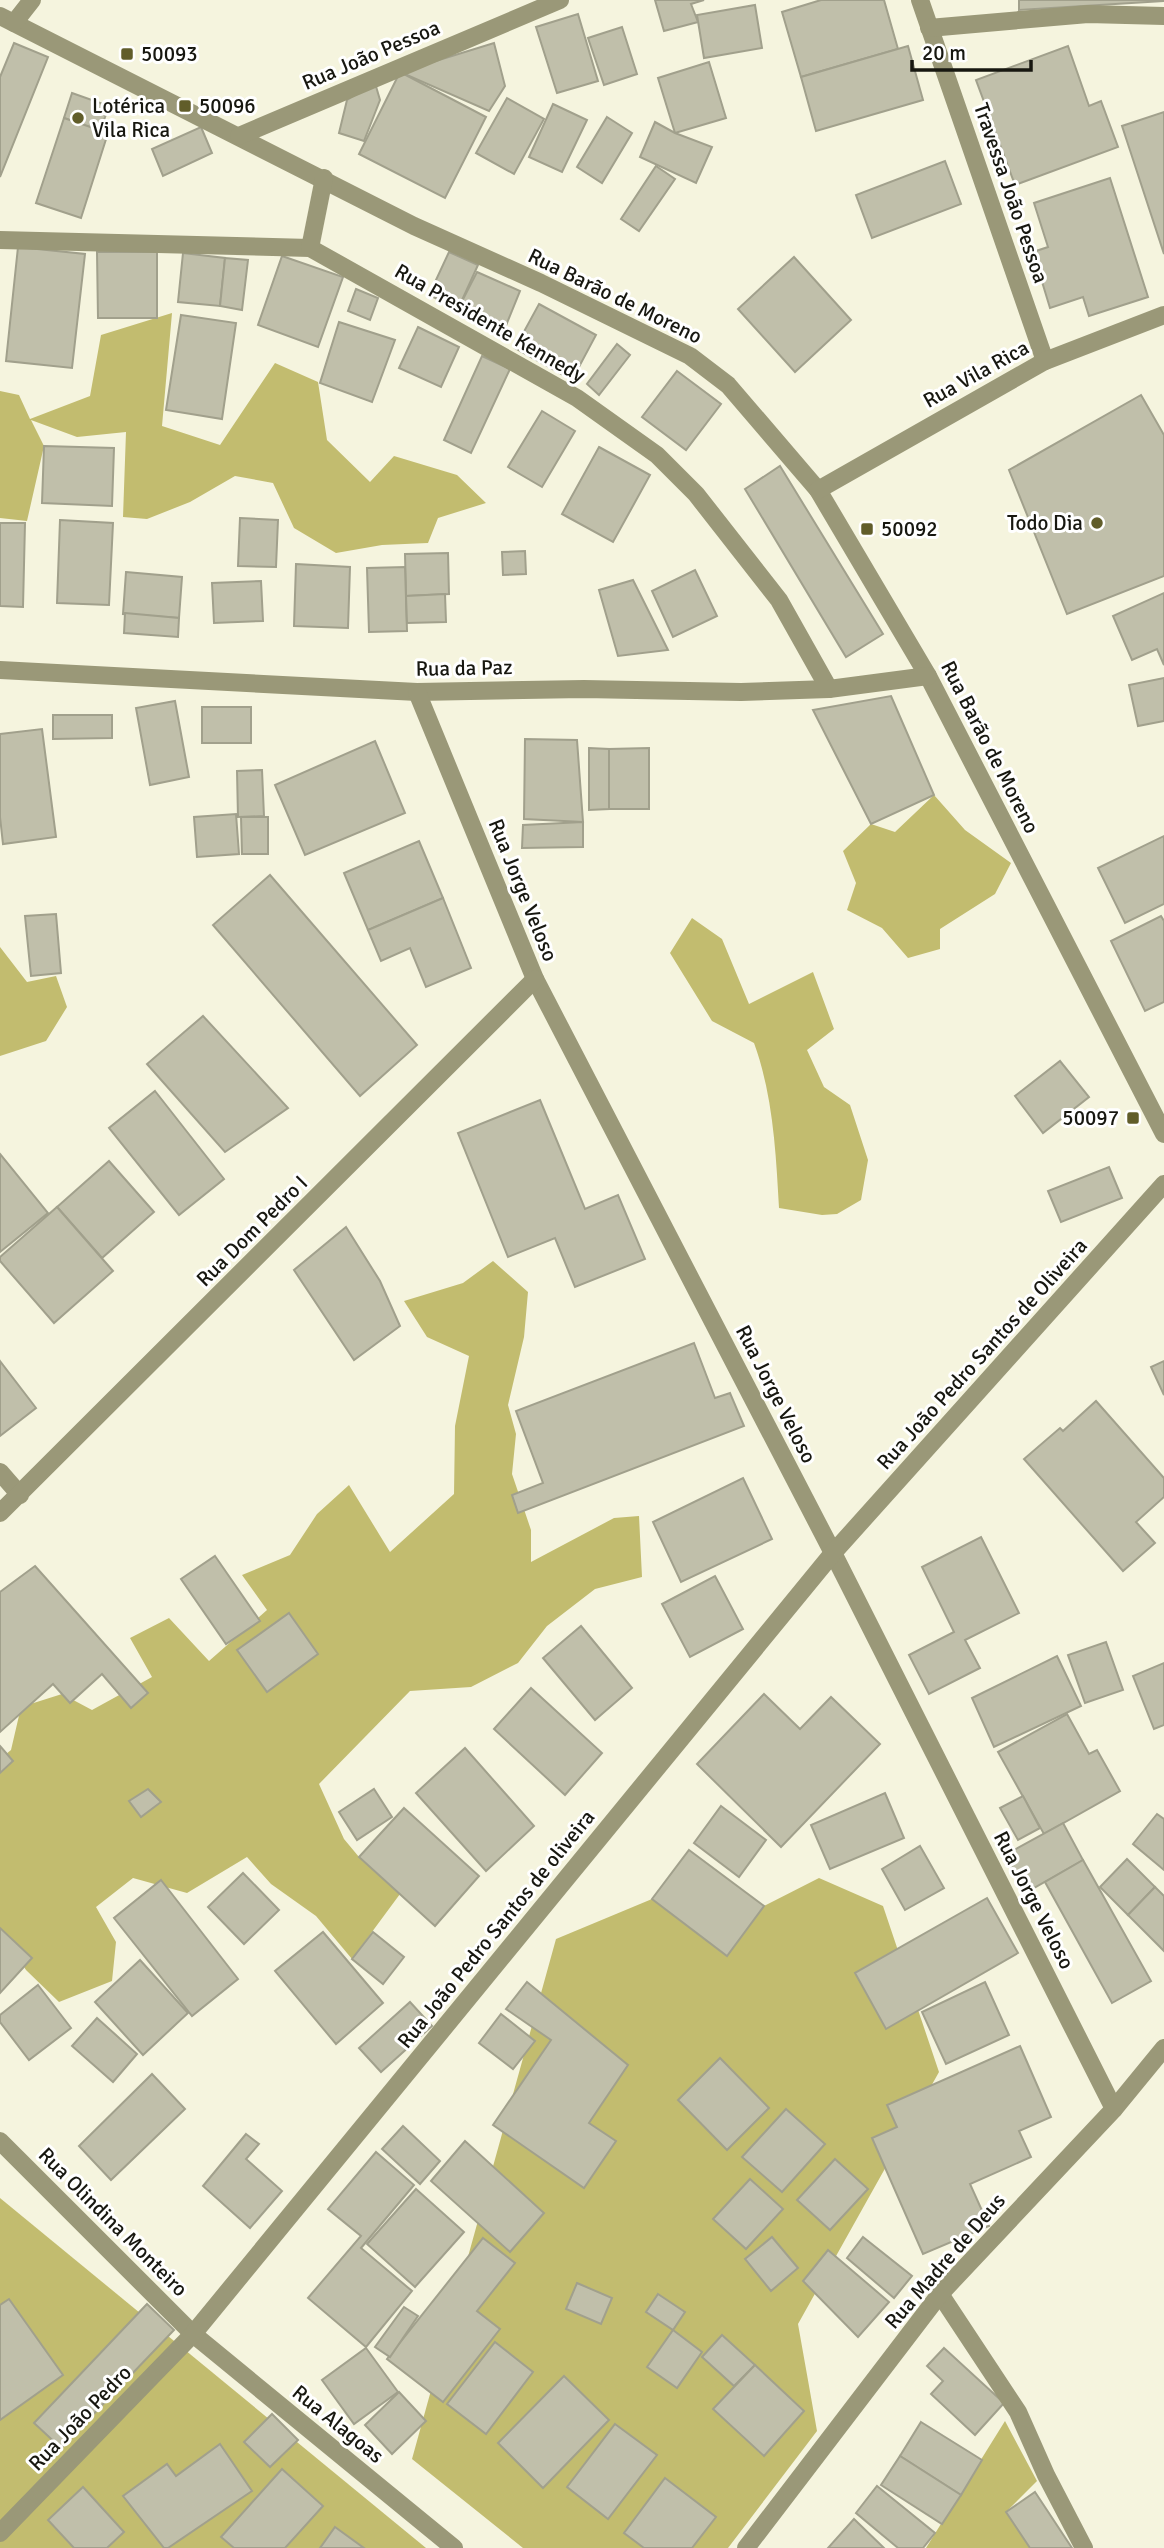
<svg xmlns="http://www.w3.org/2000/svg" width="1164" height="2548" viewBox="0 0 1164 2548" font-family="Signika,sans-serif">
<rect width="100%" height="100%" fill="#f5f4de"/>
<g fill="#c2bc6f">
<polygon points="172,313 162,426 220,445 275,363 318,382 327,440 370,482 394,456 457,475 486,503 438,518 428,543 382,545 336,553 294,528 273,483 235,476 190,502 147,519 123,517 126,432 77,437 31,420 44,446 27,521 0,518 0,391 19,395 30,419 90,396 101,335"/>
<polygon points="934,795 965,830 1011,863 995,894 940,929 940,949 908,958 882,928 847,910 856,883 843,851 871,824 895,832"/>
<path d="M692,918L722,939L749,1004L813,972L834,1029L807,1050L824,1087L850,1105L868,1160L861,1200L837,1214L822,1215L779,1208C776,1153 773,1095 754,1043L712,1021L670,953Z"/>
<polygon points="0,947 27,982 56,976 67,1007 46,1041 0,1056"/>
<polygon points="493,1261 528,1292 524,1337 508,1405 516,1434 512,1474 531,1530 531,1562 614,1518 639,1516 642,1577 595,1589 547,1626 518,1663 471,1687 410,1691 319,1784 344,1839 359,1857 400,1894 352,1959 316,1916 271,1884 247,1857 187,1893 133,1878 96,1907 116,1942 112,1981 59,2002 26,1970 0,1929 0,1759 11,1750 21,1707 62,1694 92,1710 152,1677 130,1638 169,1618 209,1661 267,1610 242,1575 290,1555 317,1514 349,1485 390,1552 454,1494 455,1426 469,1356 427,1337 404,1301 463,1283"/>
<polygon points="819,1878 883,1906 939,2072 798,2324 817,2431 728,2548 523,2548 412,2459 556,1939 652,1899 727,1955 764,1906"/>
<polygon points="0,2198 426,2548 0,2548"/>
<polygon points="1005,2421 1037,2481 1006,2512 1030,2548 926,2548"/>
</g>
<g fill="#c0bfaa" stroke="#a1a08c" stroke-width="2">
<polygon points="655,0 704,0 691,4 698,22 664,31"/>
<polygon points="821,0 884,0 898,49 801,77 782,12"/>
<polygon points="1019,0 1164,0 1164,1 1019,10"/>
<polygon points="755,5 762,48 704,58 697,15"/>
<polygon points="578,14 598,81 557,93 536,27"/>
<polygon points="622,27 637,74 604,85 588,38"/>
<polygon points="14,43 48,57 0,177 0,77"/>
<polygon points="494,43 505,86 489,111 400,72"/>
<polygon points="908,46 923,100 816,131 801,77"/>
<polygon points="1068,46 1089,106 1101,101 1118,147 1015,185 976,80"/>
<polygon points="709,62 726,118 675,133 658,78"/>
<polygon points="400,72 486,117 445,198 359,154"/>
<polygon points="375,83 380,100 364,141 339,133 347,100"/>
<polygon points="72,93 109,106 100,131 64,118"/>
<polygon points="507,98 544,119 514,174 476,153"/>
<polygon points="553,104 587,120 562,172 529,157"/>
<polygon points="1164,112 1164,254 1122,126"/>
<polygon points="607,117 632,133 602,183 577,167"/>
<polygon points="64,118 108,133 81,218 36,203"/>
<polygon points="655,122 675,133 712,147 696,183 640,157"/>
<polygon points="201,127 212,153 163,176 152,149"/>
<polygon points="945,161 961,204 872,238 856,195"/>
<polygon points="656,166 675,179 639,231 621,219"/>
<polygon points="1110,178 1148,297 1089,316 1083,297 1050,308 1033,252 1048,247 1034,203"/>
<polygon points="18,247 85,254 72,368 6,361"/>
<polygon points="97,252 157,252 157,318 98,318"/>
<polygon points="449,252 478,265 458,309 429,295"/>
<polygon points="183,253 225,258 220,306 178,302"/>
<polygon points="282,256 343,277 318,347 258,325"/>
<polygon points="794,257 851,320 795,372 738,309"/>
<polygon points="225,258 248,260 242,310 220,306"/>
<polygon points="477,272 520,291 505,328 458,309"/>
<polygon points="356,289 378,298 370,320 348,311"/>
<polygon points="539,304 596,335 572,380 515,348"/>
<polygon points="181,315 236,323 222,419 166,410"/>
<polygon points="339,322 395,340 372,402 320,383"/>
<polygon points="418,327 459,347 441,387 399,368"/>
<polygon points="617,344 630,355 599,395 587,384"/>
<polygon points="482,356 510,369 471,453 444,440"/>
<polygon points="677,371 721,404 686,450 642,417"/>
<polygon points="1141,395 1164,435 1164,576 1067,614 1009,470"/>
<polygon points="542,411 575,431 542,487 508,467"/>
<polygon points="44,446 114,448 112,506 42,503"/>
<polygon points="599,447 650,475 613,542 562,514"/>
<polygon points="780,466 883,634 846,657 745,489"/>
<polygon points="240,518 278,520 276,567 238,566"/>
<polygon points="60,520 113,523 109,605 57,603"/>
<polygon points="0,523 25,523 23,607 0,606"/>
<polygon points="525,551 526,574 503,575 502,552"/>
<polygon points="448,553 449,594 406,596 405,554"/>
<polygon points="296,564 350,567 348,628 294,626"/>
<polygon points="405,567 407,631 369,632 367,568"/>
<polygon points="695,570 717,616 673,637 652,591"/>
<polygon points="126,572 182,577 179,618 123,614"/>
<polygon points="633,580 668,650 618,656 599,590"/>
<polygon points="261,581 263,621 214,623 212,583"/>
<polygon points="1164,593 1164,665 1157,649 1132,660 1113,616"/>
<polygon points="445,594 446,622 407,623 406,596"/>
<polygon points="125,613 179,618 178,637 124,633"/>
<polygon points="1164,678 1164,721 1138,726 1129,685"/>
<polygon points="891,696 934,795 871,824 813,710"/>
<polygon points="175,701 189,777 150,785 136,708"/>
<rect x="202" y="707" width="49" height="36"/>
<polygon points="53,715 112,715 112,738 53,739"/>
<polygon points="42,729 56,837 3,844 0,817 0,734"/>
<polygon points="525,739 577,740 583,822 524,819"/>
<polygon points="375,741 405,813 305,855 275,785"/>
<polygon points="589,748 609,749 609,809 589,810"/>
<polygon points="649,748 649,809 609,809 609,749"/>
<polygon points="262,770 264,816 238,817 237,771"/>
<polygon points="236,814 239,854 197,857 194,817"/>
<polygon points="241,817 268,817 268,854 242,854"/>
<polygon points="583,822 583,847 522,848 523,825"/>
<polygon points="1164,836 1164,904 1125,923 1098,868"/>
<polygon points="419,841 443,898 368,930 344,873"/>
<polygon points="270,875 417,1045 360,1096 213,925"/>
<polygon points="443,898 471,968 426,987 410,948 381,961 368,930"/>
<polygon points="56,914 61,973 31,976 25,916"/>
<polygon points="1161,916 1164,921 1164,1002 1145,1011 1111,941"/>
<polygon points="203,1016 288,1108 225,1152 147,1064"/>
<polygon points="1060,1061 1089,1097 1043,1133 1015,1096"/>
<polygon points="155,1091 224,1179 179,1215 109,1128"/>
<polygon points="540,1100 585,1209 618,1195 645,1259 575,1287 555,1238 508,1257 458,1133"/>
<polygon points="0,1154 48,1213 0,1252"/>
<polygon points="109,1161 154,1212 102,1258 57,1207"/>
<polygon points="1109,1167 1122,1198 1061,1222 1048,1191"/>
<polygon points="57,1207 113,1271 54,1323 0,1261 0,1257"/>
<polygon points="346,1227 380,1281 400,1326 354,1360 294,1270"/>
<polygon points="694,1343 715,1398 730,1393 744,1426 518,1513 512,1495 543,1483 516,1411"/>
<polygon points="0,1361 36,1408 0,1436"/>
<polygon points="1164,1361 1164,1395 1151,1367"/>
<polygon points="1096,1401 1164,1478 1164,1497 1136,1522 1155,1543 1123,1571 1024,1459 1060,1428 1063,1431"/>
<polygon points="743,1478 772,1539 681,1582 653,1522"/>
<polygon points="981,1537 1019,1613 965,1640 980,1668 929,1694 909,1655 954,1632 922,1567"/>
<polygon points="215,1556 260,1621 226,1644 181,1579"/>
<polygon points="35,1566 148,1693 131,1708 102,1674 70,1703 53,1684 0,1732 0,1592"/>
<polygon points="715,1576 743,1629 690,1657 662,1604"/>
<polygon points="289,1613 318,1654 267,1692 237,1650"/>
<polygon points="581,1626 632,1688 595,1720 543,1658"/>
<polygon points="1106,1642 1123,1690 1085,1703 1068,1655"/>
<polygon points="1057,1656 1081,1706 994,1747 972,1698"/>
<polygon points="1164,1663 1164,1725 1154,1729 1133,1676"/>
<polygon points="531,1688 602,1753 565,1795 494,1729"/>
<polygon points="764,1694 800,1729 831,1697 880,1744 781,1847 697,1764"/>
<polygon points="1067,1714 1089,1754 1097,1750 1120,1791 1044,1834 998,1752"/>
<polygon points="0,1746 13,1761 0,1773"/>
<polygon points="465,1748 534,1826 486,1871 416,1793"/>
<polygon points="148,1789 161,1802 141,1817 129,1801"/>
<polygon points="374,1789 392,1817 357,1840 339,1812"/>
<polygon points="885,1793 904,1838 830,1869 811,1825"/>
<polygon points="1023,1796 1040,1828 1018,1840 1000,1808"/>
<polygon points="721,1806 766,1840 739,1877 694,1843"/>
<polygon points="404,1808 479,1876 435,1926 359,1857"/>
<polygon points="1157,1814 1164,1819 1164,1870 1133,1844"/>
<polygon points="1063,1823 1083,1860 1025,1893 1005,1855"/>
<polygon points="920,1846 944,1888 905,1910 882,1869"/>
<polygon points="689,1850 764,1906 727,1956 652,1899"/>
<polygon points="1127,1859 1155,1887 1128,1915 1100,1887"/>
<polygon points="1083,1860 1151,1981 1112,2003 1045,1882"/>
<polygon points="243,1873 279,1910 244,1944 208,1907"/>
<polygon points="161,1880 238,1979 192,2016 114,1918"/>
<polygon points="1155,1887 1164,1896 1164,1951 1128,1915"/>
<polygon points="987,1898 1018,1953 886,2029 855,1973"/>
<polygon points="0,1928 32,1958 0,1993"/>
<polygon points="323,1932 383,2003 336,2044 275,1971"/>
<polygon points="373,1932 404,1957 383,1984 352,1959"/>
<polygon points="140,1960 188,2013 143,2055 95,2002"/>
<polygon points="527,1982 628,2065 589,2123 616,2141 584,2188 493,2125 551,2040 506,2009"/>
<polygon points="985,1982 1009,2035 946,2064 922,2012"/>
<polygon points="38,1985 71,2028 29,2060 0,2022 0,2015"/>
<polygon points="410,2002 432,2026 381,2072 359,2048"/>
<polygon points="501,2014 535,2041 513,2069 479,2043"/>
<polygon points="97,2018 137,2054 113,2082 72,2046"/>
<polygon points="1020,2046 1051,2117 1019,2131 1031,2157 970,2184 989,2226 923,2254 872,2138 897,2127 887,2105"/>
<polygon points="720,2058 769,2108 727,2150 678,2100"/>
<polygon points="152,2074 185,2109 111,2180 79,2146"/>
<polygon points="786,2109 825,2144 782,2192 742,2157"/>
<polygon points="403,2126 440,2161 420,2184 382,2149"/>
<polygon points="246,2134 259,2144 246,2159 282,2191 250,2228 203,2186"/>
<polygon points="465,2141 544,2213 510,2252 431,2181"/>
<polygon points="376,2152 414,2185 361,2248 412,2291 366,2347 308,2298 361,2236 328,2209"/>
<polygon points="835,2159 868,2189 830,2230 797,2200"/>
<polygon points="750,2179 783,2209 746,2249 713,2219"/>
<polygon points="416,2189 464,2232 415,2287 367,2244"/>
<polygon points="772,2237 798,2268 771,2291 745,2259"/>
<polygon points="863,2237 912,2276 894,2298 847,2258"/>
<polygon points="483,2238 515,2263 477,2311 500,2329 443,2402 387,2359"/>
<polygon points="828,2250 889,2302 858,2337 803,2281"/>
<polygon points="577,2283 612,2298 601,2324 566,2309"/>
<polygon points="658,2294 685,2312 673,2330 646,2312"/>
<polygon points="9,2299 63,2375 0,2420 0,2305"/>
<polygon points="147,2304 174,2330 61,2448 34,2423"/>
<polygon points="404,2307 418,2316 390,2357 375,2347"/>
<polygon points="673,2330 702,2352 677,2388 647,2367"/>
<polygon points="722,2335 755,2365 734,2386 702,2357"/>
<polygon points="495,2342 533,2372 486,2434 447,2404"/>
<polygon points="366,2348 398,2392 354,2424 322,2380"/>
<polygon points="944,2348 1004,2403 975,2435 931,2394 943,2381 927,2366"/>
<polygon points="755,2365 804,2411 764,2456 713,2409"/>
<polygon points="564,2376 609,2420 543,2488 498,2443"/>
<polygon points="399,2392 426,2421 392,2454 365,2425"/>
<polygon points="272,2414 298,2440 270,2467 244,2442"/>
<polygon points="921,2422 982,2460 961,2495 900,2456"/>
<polygon points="615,2424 657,2455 608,2519 567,2487"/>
<polygon points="220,2444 252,2491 168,2548 164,2548 123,2496 167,2464 176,2476"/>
<polygon points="900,2456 961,2495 942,2524 881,2485"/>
<polygon points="282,2469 323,2506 285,2548 234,2548 221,2537"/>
<polygon points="665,2478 716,2517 692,2548 644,2548 624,2533"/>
<polygon points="877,2486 935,2533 923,2548 898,2548 856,2513"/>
<polygon points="83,2487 124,2532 107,2548 74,2548 48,2520"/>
<polygon points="1035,2492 1072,2548 1030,2548 1006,2512"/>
<polygon points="854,2519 884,2548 828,2548"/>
<polygon points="335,2527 364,2548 320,2548"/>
</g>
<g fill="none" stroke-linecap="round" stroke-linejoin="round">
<g stroke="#9a9878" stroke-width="18">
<polyline points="920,0 1045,361"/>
<polyline points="0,16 414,226 541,283 690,356 728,385 818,490 928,676 1164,1134"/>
<polyline points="14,23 32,0"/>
<polyline points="929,28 1088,14 1164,16"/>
<polyline points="239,136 560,0"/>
<polyline points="0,240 310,248 577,398 657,455 696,494 779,600 829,689"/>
<polyline points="310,248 324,178"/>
<polyline points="818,490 1045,361 1164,315"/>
<polyline points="0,670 417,692 584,689 741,692 829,689 928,676"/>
<polyline points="417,692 535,979 833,1553 1114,2109"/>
<polyline points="0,1472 20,1495"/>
<polyline points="0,1513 535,979"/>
<polyline points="0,2141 193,2334 454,2548"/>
<polyline points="940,2294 1018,2412 1046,2475 1084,2548"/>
<polyline points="0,2533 193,2334 833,1553 1164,1184"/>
<polyline points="746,2548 940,2294 1114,2109 1164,2048"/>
</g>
</g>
<g fill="#615d2a" stroke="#fff" stroke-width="2.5">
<rect x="120" y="47" width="14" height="14" rx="3.5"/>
<rect x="178" y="99" width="14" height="14" rx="3.5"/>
<circle cx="78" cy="118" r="7"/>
<circle cx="1097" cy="523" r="7"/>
<rect x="860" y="522" width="14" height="14" rx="3.5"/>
<rect x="1126" y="1111" width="14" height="14" rx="3.5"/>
</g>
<g text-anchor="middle" stroke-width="6" stroke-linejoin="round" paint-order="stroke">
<g font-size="21" fill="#171710" stroke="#fff" text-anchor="start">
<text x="141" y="61">50093</text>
<text x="92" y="113">Lotérica<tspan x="92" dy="24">Vila Rica</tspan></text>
<text x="199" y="113">50096</text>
<text x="1083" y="530" text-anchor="end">Todo Dia</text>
<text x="881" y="536">50092</text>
<text x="1119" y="1125" text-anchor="end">50097</text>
</g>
<g font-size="21" fill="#171710" stroke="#fff">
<text transform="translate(371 55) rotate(-23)" y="7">Rua João Pessoa</text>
<text transform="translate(1011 193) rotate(71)" y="7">Travessa João Pessoa</text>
<text transform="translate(615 296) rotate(26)" y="7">Rua Barão de Moreno</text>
<text transform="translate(490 323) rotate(30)" y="7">Rua Presidente Kennedy</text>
<text transform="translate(976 374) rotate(-29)" y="7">Rua Vila Rica</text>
<text transform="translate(464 668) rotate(-1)" y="7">Rua da Paz</text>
<text transform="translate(990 747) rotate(63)" y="7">Rua Barão de Moreno</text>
<text transform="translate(523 890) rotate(68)" y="7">Rua Jorge Veloso</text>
<text transform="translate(252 1231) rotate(-45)" y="7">Rua Dom Pedro I</text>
<text transform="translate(982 1354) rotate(-48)" y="7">Rua João Pedro Santos de Oliveira</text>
<text transform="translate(776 1394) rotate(63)" y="7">Rua Jorge Veloso</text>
<text transform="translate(1034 1900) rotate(63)" y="7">Rua Jorge Veloso</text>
<text transform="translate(496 1929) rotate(-51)" y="7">Rua João Pedro Santos de oliveira</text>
<text transform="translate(113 2222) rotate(45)" y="7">Rua Olindina Monteiro</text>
<text transform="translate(945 2261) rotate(-49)" y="7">Rua Madre de Deus</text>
<text transform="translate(80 2418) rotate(-46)" y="7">Rua João Pedro</text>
<text transform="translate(338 2424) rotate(39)" y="7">Rua Alagoas</text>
</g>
</g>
<path d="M912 60v10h119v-10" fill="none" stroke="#171710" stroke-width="3.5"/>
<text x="922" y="60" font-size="21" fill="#171710" stroke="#ffffff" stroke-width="5" paint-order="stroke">20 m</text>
</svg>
